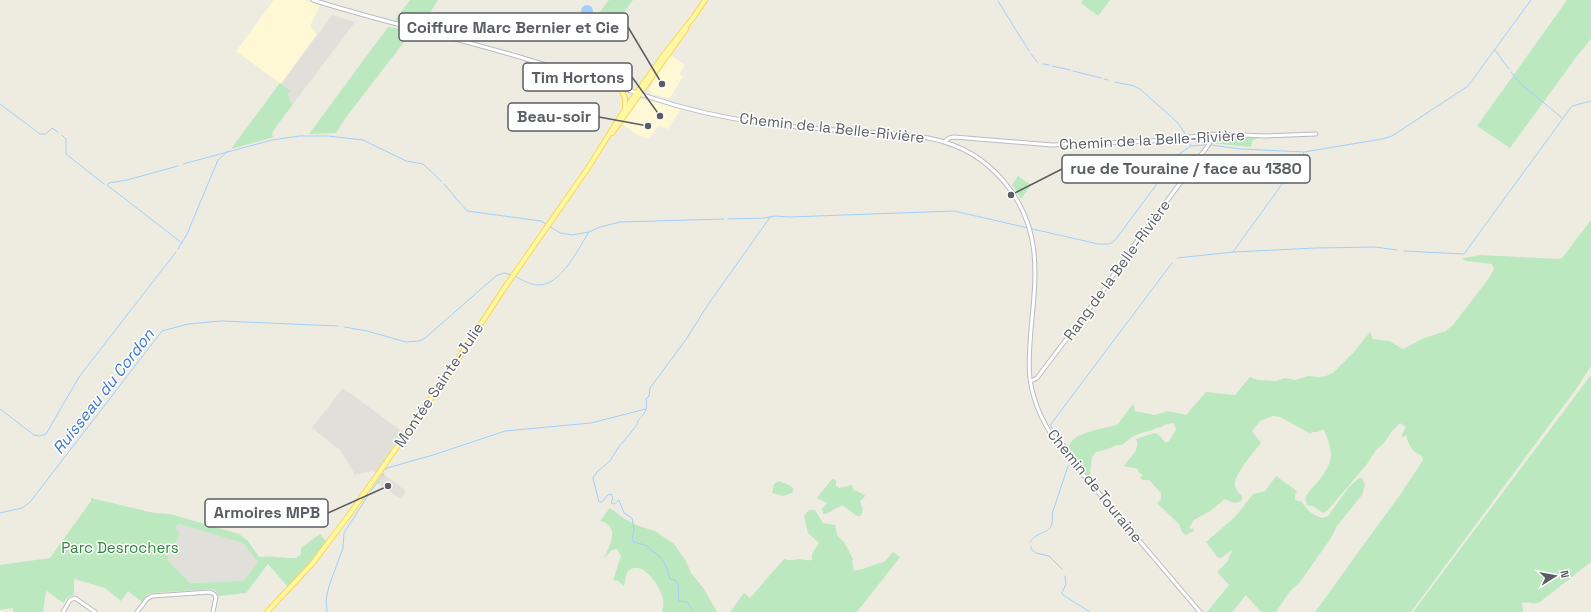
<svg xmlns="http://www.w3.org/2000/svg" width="1591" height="612" viewBox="0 0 1591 612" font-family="'Space Grotesk',sans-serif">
<rect width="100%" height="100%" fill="#eeece1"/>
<g fill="#fff8d5">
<polygon points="274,0 304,0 320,5 310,26 317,34 281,84 236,51"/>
<polygon points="670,55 685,65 679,74 683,77 669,99 652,94 649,89"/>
<polygon points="641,99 647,100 681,109 668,129 658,126 649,139 637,135 622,124 637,103"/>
</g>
<g fill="#e1dfd9">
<polygon points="332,15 355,22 293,104 290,101 288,94 281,84"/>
<polygon points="343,388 404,433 376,473 373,471 354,475 353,471 340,450 312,428"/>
<polygon points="382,473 406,491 401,499 376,482"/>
<polygon points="179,524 243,543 258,562 243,581 190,583 167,559 180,534 175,528"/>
</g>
<g fill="#bbe8bf" fill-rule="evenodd">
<polygon points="410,0 438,0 421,27 395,20"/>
<polygon points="609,0 633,0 606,36 591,24"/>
<polygon points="1083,0 1110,0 1098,16 1081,3"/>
<polygon points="1567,0 1591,0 1591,39 1577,56 1510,148 1477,126"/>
<polygon points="388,27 401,29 411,33 344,120 336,133 309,134"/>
<polygon points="280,83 291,91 288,94 290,101 293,104 273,131 272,135 274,137 231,149"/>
<polygon points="1217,135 1220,135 1258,138 1252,141 1251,147 1211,143"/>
<polygon points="1018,176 1031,185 1021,199 1012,185"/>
<path d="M1591,220V366L1579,385L1411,612H1315L1402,492L1423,460L1421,455C1412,453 1408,443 1406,435L1402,438V434L1406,427L1400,423L1392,431L1384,443L1376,450L1367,464L1328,510L1323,513L1313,506L1307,505L1305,499C1307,493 1312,488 1316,484C1333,463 1335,455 1324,430H1321L1318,432H1312L1311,434L1280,417L1273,416L1260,421L1252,431L1261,443C1254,452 1233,475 1235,486C1236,490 1239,493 1242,496V500C1236,505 1231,502 1225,499L1210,511L1194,520L1189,528L1191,529L1193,528L1194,531L1186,535L1182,532L1179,524L1157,503L1161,499V493L1149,480H1143L1140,478L1143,475L1138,472V469L1124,466C1129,457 1141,451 1136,439L1154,433L1158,434L1165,442H1168L1176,430L1174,423L1166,424L1160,428L1158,427C1153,431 1145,431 1139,434C1132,436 1127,441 1122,445H1117L1108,449L1096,452L1092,457L1090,475L1088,477C1083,471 1076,465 1072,458C1056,432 1105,430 1118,424L1132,405L1134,406L1135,411L1154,415L1168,411L1186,415L1206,392L1235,395L1250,377L1258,380L1276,381L1285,378L1295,380L1308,376L1318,377L1326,376L1333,373L1353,353L1370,332L1373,339L1389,341L1403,349L1424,338L1446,331L1453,325L1489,278L1494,269L1492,264L1466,261L1463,259V258L1481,255L1559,259L1562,258Z"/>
<path d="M1591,375V562L1540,602C1534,605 1528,601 1522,603L1523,612H1413Z"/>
<path d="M1276,476L1297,491L1295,495V500L1302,502C1306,510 1313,515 1322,518L1328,516L1349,487L1359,478H1362L1365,485L1362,495L1337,526L1331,538L1300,582L1290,591L1276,612H1261L1246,595L1232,612H1207L1229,585L1217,572L1227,562L1232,550L1221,558H1218L1206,542L1235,517L1253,494L1265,491Z"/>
<polygon points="832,479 834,479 836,481 836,486 839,488 852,485 854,490 865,495 864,498 860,501 863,510 861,516 857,516 842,505 826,514 823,514 822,509 827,503 817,498"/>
<polygon points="779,481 791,486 794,489 792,493 783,496 772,493 774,484"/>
<path d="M91,498L154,513L170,514L239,534L248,541L259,557C271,555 284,559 296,558L301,554V548L320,534L326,541L315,557L288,587L268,564L246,593L219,596L216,591L212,589L152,593L148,594L142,602L128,591L121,601L105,588L74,579V595L68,597L63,603L47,591L46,592L43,612H13V608L0,610V565L50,558L91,501ZM179,524L243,543L258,562L243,581L190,583L167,559L180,534L175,528Z"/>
<path d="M610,508L625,519L636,525L655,531L674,544L686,561L691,573L704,589L717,612H662C663,608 664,603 663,599C660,586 642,557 627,572L624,586L618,581L613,580L621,556L617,549L612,550L603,559C610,547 621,526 600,521Z"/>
<path d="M809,510H815L823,523L835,525L837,535L844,542L853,559L852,562L854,571C866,569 873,564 884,562L893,552L900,557L857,612H730L744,593L750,598L784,559C791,561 791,560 798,559C804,559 806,561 812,560V554L819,543L808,533L804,516Z"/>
</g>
<circle fill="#a0cfff" cx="587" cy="11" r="6"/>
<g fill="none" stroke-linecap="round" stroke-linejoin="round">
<g stroke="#a0cfff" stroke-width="1">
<polyline points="998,1 1029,51"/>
<polyline points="1495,50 1509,69"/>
<polyline points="1031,54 1038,63"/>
<polyline points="1043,64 1049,65"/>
<polyline points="1052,66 1070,70"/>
<polyline points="1073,71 1101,78"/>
<polyline points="1511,72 1520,83 1562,118"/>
<polyline points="1104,79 1108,80"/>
<polyline points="1115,82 1134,86 1140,89 1178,123 1186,135"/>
<polyline points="0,104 40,134 46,134 52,128 58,132"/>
<polyline points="62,135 66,139 66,154 104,184"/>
<polyline points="1188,139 1191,146"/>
<polyline points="1211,145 1241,149 1304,152 1382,139 1392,136 1468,86 1531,0"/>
<polyline points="183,164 272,140 299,136 328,136 363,140 406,161 423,164 441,181"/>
<polyline points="178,166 127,180 109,183 107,185 182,243"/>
<polyline points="444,184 467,211 541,221 546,224"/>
<polyline points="728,219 765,218 775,216 789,217 954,211 1098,244 1110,244 1116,239 1179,154 1191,146 1205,145"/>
<polyline points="549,226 560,233 572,235 589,232 600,227 620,222 724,219"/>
<polyline points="178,249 187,234 215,167 218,160 228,151"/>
<polyline points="1404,251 1464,254 1572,106 1591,101"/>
<polyline points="1233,252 1303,155 1304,152"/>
<polyline points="1177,258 1233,252 1316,248 1375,247 1397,250"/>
<path d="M515,276C522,280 530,285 539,285C561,285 578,249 589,232"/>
<polyline points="344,327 367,331 406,342 419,341 425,338 496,276 504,273 512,275"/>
<polyline points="0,409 34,435 40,436 46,434 79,377 176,252"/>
<polyline points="1068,451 1068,448 1051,427 1051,424 1172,263"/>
<polyline points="386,470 387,468 433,455 505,431 591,423 646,409"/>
<polyline points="382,476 384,473"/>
<polyline points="371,491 379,480"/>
<polyline points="0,513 22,508 30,502 162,331 188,324 221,321 338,326"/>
<path d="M1030,542C1039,528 1055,537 1052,514L1068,466"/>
<polyline points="1031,546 1031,549 1036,553 1049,556 1062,569"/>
<polyline points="1065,576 1066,584 1062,593 1063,595 1090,612"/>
<polyline points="327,612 326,600 329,586 343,548 344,533 369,494"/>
<path d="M694,612L687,602L679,601L678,585L675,580L670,579C668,569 665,562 658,555C654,552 650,550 648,546L634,542L632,540L634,529L632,518L624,513L619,500L614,504L611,503L613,498L611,494L608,495L602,502H599L593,478L597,472L610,461L618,448L637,425C637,416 649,417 646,399L649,396L650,388L687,338L707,306L771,216"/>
</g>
<g stroke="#b9bbc1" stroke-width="5">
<g id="minor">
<path d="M313,0C382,22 453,37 523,58C552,67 581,76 610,84C623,88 636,93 649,97C690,111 734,120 777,125C806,128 835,130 863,132C921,135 970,136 1009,188C1042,232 1036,277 1031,329C1030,345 1028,362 1030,379C1034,407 1046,430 1064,452L1200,612"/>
<polyline points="945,141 949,138 954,137 1052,145 1151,141 1219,134 1266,136 1316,134"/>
<polyline points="1031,381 1037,378 1105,288 1123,260 1207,147 1211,141 1212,134"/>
<polyline points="63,612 70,600 75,598 95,612"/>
<polyline points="137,612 147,599 152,596 210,592 214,594 216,597 213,612"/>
</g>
</g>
<g stroke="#fbd74d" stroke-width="6">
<g id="major">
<polyline points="695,15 705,0"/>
<polyline points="620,87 625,98 625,109"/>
<polyline points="612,133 686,29"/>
<polyline points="267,612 312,564 352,511 451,370 503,290 588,168 625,109 666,52 696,14"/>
</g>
</g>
<use href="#minor" stroke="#fff" stroke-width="3"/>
<use href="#major" stroke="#fff7a5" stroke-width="4"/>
</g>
<g text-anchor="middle" stroke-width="3" stroke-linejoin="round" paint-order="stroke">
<g font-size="15" fill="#5a5d63" stroke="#fff">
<text transform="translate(832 128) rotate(6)" y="5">Chemin de la Belle-Rivière</text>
<text transform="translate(1152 140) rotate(-3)" y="5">Chemin de la Belle-Rivière</text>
<text transform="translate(1117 270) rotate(-54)" y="5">Rang de la Belle-Rivière</text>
<text transform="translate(439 385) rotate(-56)" y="5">Montée Sainte-Julie</text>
<text transform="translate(1095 486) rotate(51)" y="5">Chemin de Touraine</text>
</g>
<g font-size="15" fill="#2e8639" stroke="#fff">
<text x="120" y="553">Parc Desrochers</text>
</g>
<g font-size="16" font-style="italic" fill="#3b76cb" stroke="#fff">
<text transform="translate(103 391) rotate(-52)" y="6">Ruisseau du Cordon</text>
</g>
</g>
<path fill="none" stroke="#5a5d63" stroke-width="1.5" d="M662 84L628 27M660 116L632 77M648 126L599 117M1011 195L1062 169M388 486L328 513"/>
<g fill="#5a5d63" stroke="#fff" stroke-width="1.5">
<circle cx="662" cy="84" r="4"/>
<circle cx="660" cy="116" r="4"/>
<circle cx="648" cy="126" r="4"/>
<circle cx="1011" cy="195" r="4"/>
<circle cx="388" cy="486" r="4"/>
</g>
<g fill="#fff" stroke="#5a5d63" stroke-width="1.5">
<rect x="399" y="13" width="229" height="28" rx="4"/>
<rect x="523" y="63" width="109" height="28" rx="4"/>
<rect x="508" y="103" width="91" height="28" rx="4"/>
<rect x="1062" y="155" width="248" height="28" rx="4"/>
<rect x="205" y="499" width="123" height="28" rx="4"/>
</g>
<g font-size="16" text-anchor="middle" font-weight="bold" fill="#5a5d63">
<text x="513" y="33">Coiffure Marc Bernier et Cie</text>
<text x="578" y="83">Tim Hortons</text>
<text x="554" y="122">Beau-soir</text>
<text x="1186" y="174">rue de Touraine / face au 1380</text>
<text x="267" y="518">Armoires MPB</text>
</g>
<g transform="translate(1555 576) rotate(79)" stroke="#ffffff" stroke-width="3" paint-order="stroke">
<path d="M0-3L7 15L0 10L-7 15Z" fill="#5a5d63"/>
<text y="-6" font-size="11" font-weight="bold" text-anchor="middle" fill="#5a5d63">N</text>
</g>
</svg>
